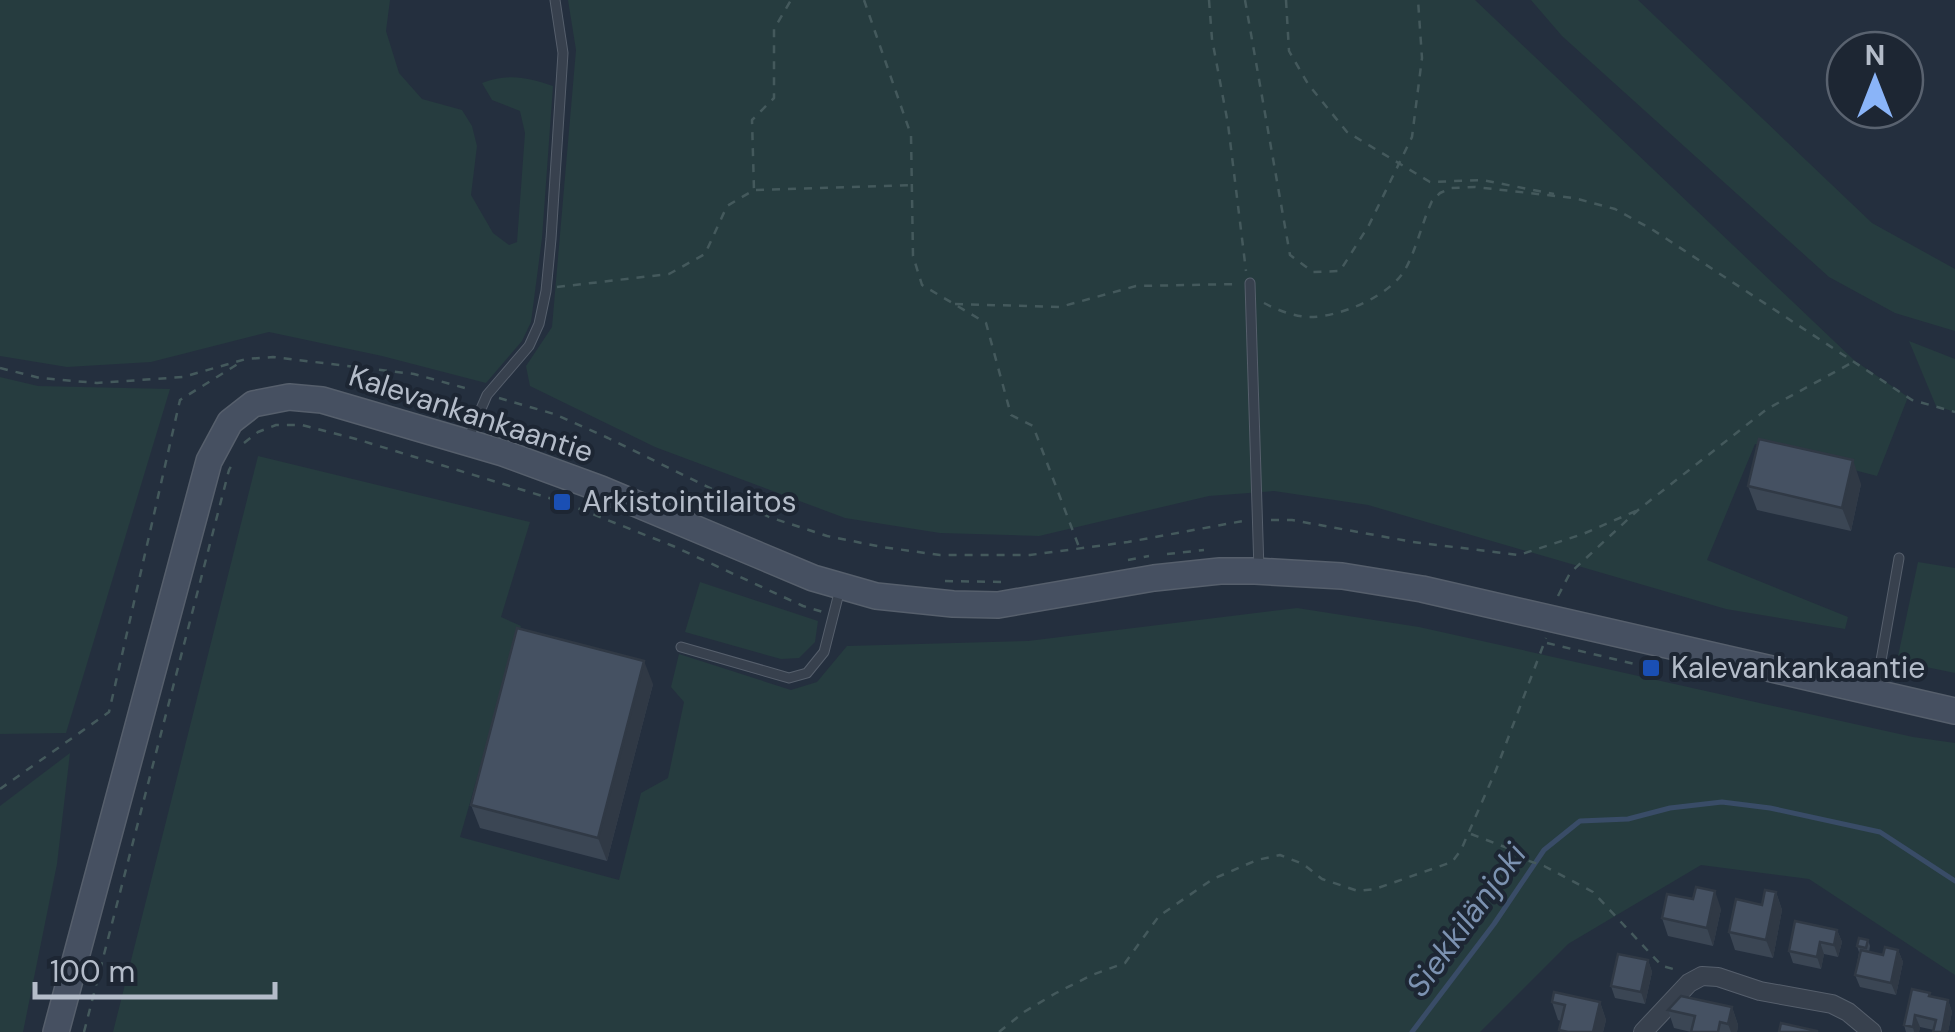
<svg xmlns="http://www.w3.org/2000/svg" width="1955" height="1032" viewBox="0 0 1955 1032" font-family="'DM Sans',sans-serif">
<rect width="100%" height="100%" fill="#242f3e"/>
<g fill="#263c3f">
<path d="M0,0H390L386,31L399,73L422,99L462,110L472,126L477,146L471,195L493,233L509,245L517,242L525,133L520,111L492,100L482,83C507,73 528,77 553,86L542,238L531,322L522,341L486,383L382,356L269,332L151,362L67,367L0,356Z"/>
<polygon points="568,0 1475,0 1855,361 1908,397 1877,476 1755,444 1707,560 1848,617 1845,629 1726,609 1368,505 1274,491 1209,496 1039,536 940,533 845,518 655,447 530,386 526,366 552,327 576,50"/>
<polygon points="1531,0 1638,0 1872,223 1955,269 1955,331 1895,313 1829,277 1562,36"/>
<polygon points="1909,341 1955,359 1955,412 1936,406"/>
<polygon points="0,377 38,386 170,389 66,733 0,734"/>
<polygon points="258,456 530,522 501,617 521,626 460,837 619,880 641,793 668,778 684,702 671,687 679,654 791,690 817,682 847,646 1028,641 1297,608 1419,627 1913,737 1955,743 1955,975 1809,879 1701,865 1568,944 1480,1032 113,1032"/>
<polygon points="1918,562 1955,568 1955,673 1897,661"/>
<polygon points="700,582 818,621 815,642 799,658 781,659 685,632"/>
<polygon points="70,753 57,864 23,1032 0,1032 0,806"/>
</g>
<g fill="none" stroke-linecap="round" stroke-linejoin="round">
<polyline stroke="#394c67" stroke-width="5" points="1412,1032 1494,924 1544,850 1580,821 1628,819 1670,808 1722,802 1770,808 1880,832 1955,881"/>
<g stroke="#565f6c" stroke-width="11">
<g id="lane">
<polyline points="1250,283 1259,570"/>
<polyline points="468,439 487,395 529,346 539,324 546,291 551,239 563,53 555,0"/>
<polyline points="681,647 789,678 807,673 824,652 840,589"/>
<polyline points="1876,689 1899,558"/>
</g>
</g>
<g stroke="#565f6c" stroke-width="20">
<polyline id="street" points="1643,1032 1689,983 1702,976 1718,977 1760,991 1832,1004 1848,1012 1872,1032"/>
</g>
<g stroke="#565f6c" stroke-width="28">
<polyline id="secondary" points="56,1032 209,461 230,422 253,404 289,397 322,400 503,453 601,489 813,578 876,596 953,604 998,605 1154,578 1220,571 1255,571 1342,576 1422,589 1955,711"/>
</g>
<g stroke="#44595c" stroke-width="2.5" stroke-dasharray="8 8" stroke-linecap="butt">
<polyline points="864,0 911,135 913,256 922,285 986,323 1011,415 1033,426 1079,547"/>
<polyline points="1209,0 1212,39 1228,124 1246,271"/>
<polyline points="1245,0 1290,255 1313,272 1340,271 1369,225 1412,137 1422,58 1418,0"/>
<polyline points="1286,0 1289,51 1308,84 1347,132 1430,182 1482,180 1554,194"/>
<polyline points="756,190 912,185"/>
<polyline points="557,287 669,274 705,254 727,206 754,190 752,120 774,98 774,29 791,0"/>
<path d="M1264,303C1277,310 1295,317 1310,317C1340,317 1391,296 1406,268C1417,247 1422,223 1432,201L1440,193L1451,188L1475,187L1574,198L1615,209L1653,230L1912,400L1955,412"/>
<polyline points="955,304 1060,307 1136,286 1239,284"/>
<polyline points="0,368 40,378 97,383 183,377 246,359 273,357 414,374 472,390"/>
<polyline points="499,398 554,414 608,438 769,517 827,536 882,547 940,555 1030,555 1128,542 1243,521"/>
<polyline points="536,442 580,458"/>
<polyline points="244,443 258,432 276,425 302,425 356,439 562,502 673,546 803,606 823,612"/>
<polyline points="1271,520 1292,520 1413,542 1519,555 1583,534 1638,510"/>
<polyline points="1167,554 1204,550"/>
<polyline points="1128,560 1149,556"/>
<polyline points="945,581 1002,582"/>
<polyline points="1558,596 1570,573 1638,510 1767,409 1855,361"/>
<polyline points="1547,643 1651,668"/>
<polyline points="0,789 109,712 180,400 241,362"/>
<polyline points="1471,834 1510,849 1526,860 1544,866 1593,892 1662,966 1677,970"/>
<polyline points="84,1032 229,470 233,463"/>
<polyline points="999,1032 1024,1012 1056,993 1092,975 1125,963 1159,916 1213,879 1257,860 1280,855 1303,864 1322,879 1358,891 1375,889 1452,862 1461,850 1496,770 1546,638"/>
</g>
<use href="#lane" stroke="#38414e" stroke-width="9"/>
<use href="#street" stroke="#38414e" stroke-width="18"/>
<use href="#secondary" stroke="#465061" stroke-width="25"/>
</g>
<g fill="#3b4654">
<polygon points="1861,484 1851,531 1757,510 1748,486"/>
<polygon points="653,684 607,861 480,828 471,805"/>
<polygon points="1776,892 1782,910 1773,958 1735,950 1729,932"/>
<polygon points="1721,909 1713,946 1668,936 1662,918"/>
<polygon points="1837,930 1842,942 1838,957 1824,954 1821,969 1793,963 1789,951"/>
<polygon points="1868,940 1870,946 1869,952 1883,955 1898,950 1903,962 1896,995 1860,987 1855,975 1859,952 1857,946"/>
<polygon points="1648,960 1652,972 1645,1004 1615,998 1611,986"/>
<polygon points="1932,997 1948,1000 1952,1012 1948,1032 1933,1032 1934,1030 1920,1027 1919,1032 1906,1032 1904,1025"/>
<polygon points="1552,1002 1600,1002 1606,1020 1603,1032 1560,1032 1561,1021 1558,1020"/>
<polygon points="1732,1007 1738,1025 1737,1032 1691,1032 1674,1028 1668,1010"/>
</g>
<g fill="#303945">
<polygon points="1853,460 1861,484 1851,531 1842,508"/>
<polygon points="644,661 653,684 607,861 598,838"/>
<polygon points="1715,891 1721,909 1713,946 1707,928"/>
<polygon points="1776,892 1782,910 1773,958 1766,940"/>
<polygon points="1837,930 1842,942 1838,957 1834,945"/>
<polygon points="1820,942 1824,954 1821,969 1817,957"/>
<polygon points="1898,950 1903,962 1896,995 1891,983"/>
<polygon points="1648,960 1652,972 1645,1004 1641,992"/>
<polygon points="1948,1000 1952,1012 1948,1032 1942,1032"/>
<polygon points="1600,1002 1606,1020 1603,1032 1593,1032"/>
<polygon points="1732,1007 1738,1025 1737,1032 1731,1032 1728,1024"/>
<polygon points="1915,1015 1920,1027 1919,1032 1914,1032 1913,1027"/>
</g>
<g fill="#455162" stroke="#303945" stroke-width="2.5">
<polygon points="1759,439 1853,460 1842,508 1748,486"/>
<polygon points="517,628 644,661 598,838 471,805"/>
<polygon points="1696,887 1715,891 1707,928 1662,918 1667,894 1693,899"/>
<polygon points="1765,890 1776,892 1766,940 1729,932 1736,899 1762,905"/>
<polygon points="1795,921 1837,930 1834,945 1820,942 1817,957 1789,951"/>
<polygon points="1859,938 1868,940 1866,948 1857,946"/>
<polygon points="1885,947 1898,950 1891,983 1855,975 1861,950 1883,955"/>
<polygon points="1618,954 1648,960 1641,992 1611,986"/>
<polygon points="1912,989 1930,993 1929,996 1948,1000 1942,1032 1933,1032 1936,1020 1915,1015 1913,1027 1904,1025"/>
<polygon points="1554,992 1600,1002 1593,1032 1568,1032 1559,1030 1565,1005 1552,1002"/>
<polygon points="1681,996 1732,1007 1728,1024 1720,1022 1718,1032 1691,1032 1695,1016 1668,1010"/>
<polygon points="1781,1023 1817,1031 1817,1032 1779,1032"/>
</g>
<g fill="#1a4fb4" stroke="#1d2633" stroke-width="4">
<rect x="552" y="492" width="20" height="20" rx="5"/>
<rect x="1641" y="658" width="20" height="20" rx="5"/>
</g>
<g text-anchor="middle" stroke-width="8" stroke-linejoin="round" paint-order="stroke">
<g font-size="30" fill="#b4bcc9" stroke="#1d2633">
<text transform="translate(471 414) rotate(18)" y="10">Kalevankankaantie</text>
</g>
<g font-size="30" fill="#b4bcc9" stroke="#1d2633" text-anchor="start">
<text x="582" y="512">Arkistointilaitos</text>
<text x="1671" y="678">Kalevankankaantie</text>
</g>
<g font-size="32" font-style="italic" fill="#7c92b1" stroke="#1d2633">
<text transform="translate(1466 920) rotate(-54)" y="11">Siekkilänjoki</text>
</g>
</g>
<g transform="translate(1875 80)"><circle r="48" fill="#1d2633" stroke="#59626f" stroke-width="2.5"/>
<path d="M0-8L18 38L0 25L-18 38Z" fill="#8ab4f8"/>
<text y="-15" font-size="28" font-weight="bold" text-anchor="middle" fill="#b4bcc9">N</text>
</g>
<path d="M35 982v15h240v-15" fill="none" stroke="#b4bcc9" stroke-width="5"/>
<text x="50" y="982" font-size="30" fill="#b4bcc9" stroke="#1d2633" stroke-width="8" paint-order="stroke">100 m</text>
</svg>
